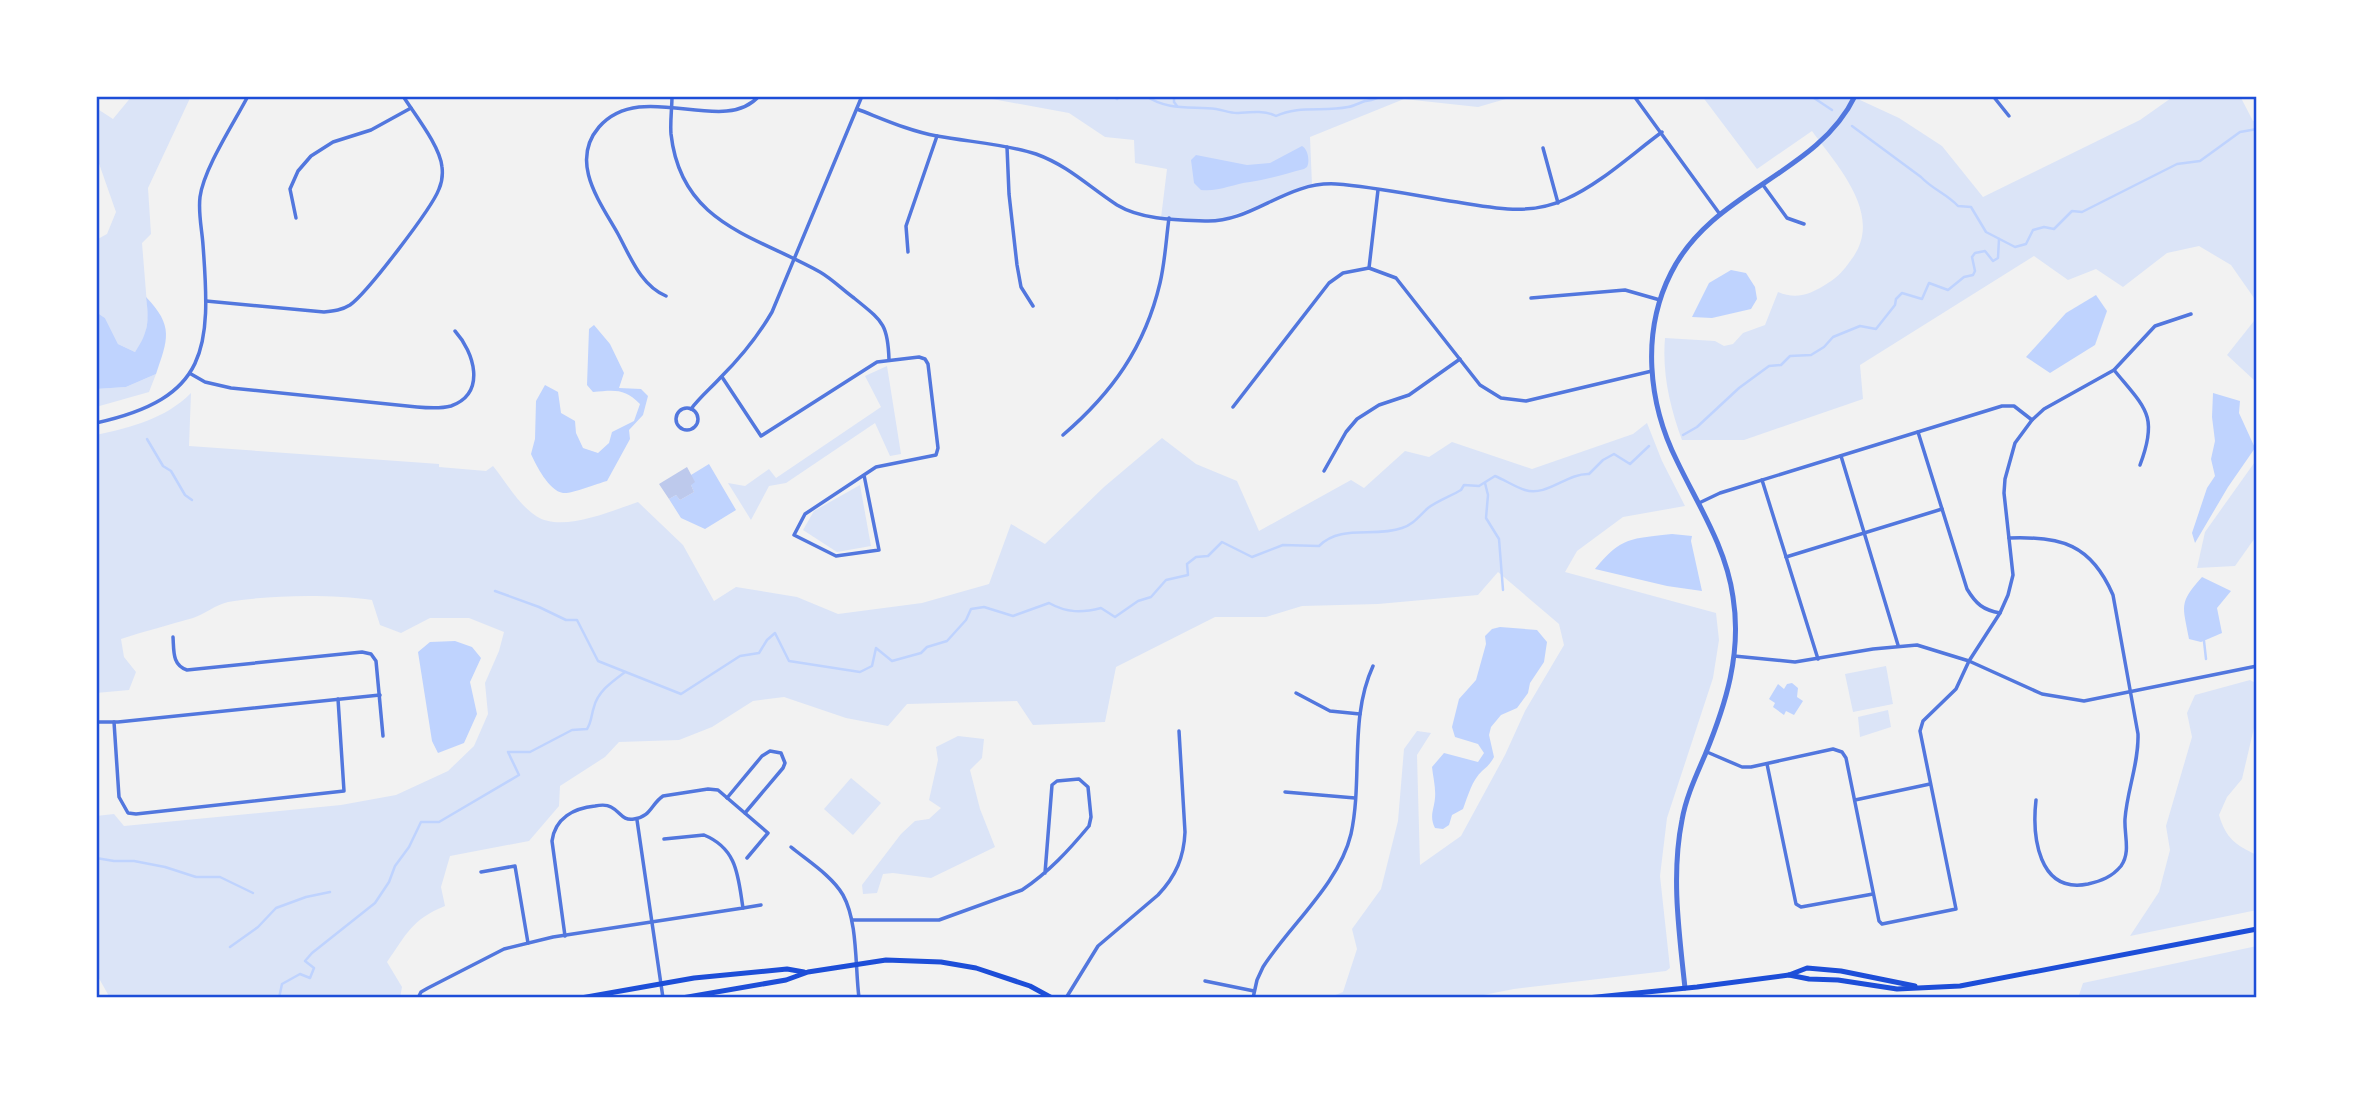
<svg xmlns="http://www.w3.org/2000/svg" width="2353" height="1094" viewBox="0 0 2353 1094" font-family="'Asap Condensed',sans-serif">
<rect width="100%" height="100%" fill="#f2f2f2"/>
<g fill="#dbe4f7">
<polygon points="132,96 191,96 148,188 151,234 142,243 148,317 145,338 135,352 118,344 105,318 96,312 96,240 107,234 116,212 96,155 96,108 113,119"/>
<polygon points="976,96 1516,96 1478,107 1404,99 1310,137 1312,185 1220,220 1161,218 1167,169 1135,163 1134,140 1105,137 1069,113"/>
<path d="M1702,96H1859L1860,100L1899,118L1942,146L1983,197L2140,120L2174,96H2240L2253,121L2257,120V390L2255,381L2227,355L2254,321V298L2231,265L2199,246L2167,253L2123,287L2096,269L2068,280L2034,256L1860,365L1863,399L1744,440H1682C1670,407 1662,374 1665,338L1715,341L1724,346L1733,344L1743,333L1765,325L1778,292C1797,300 1811,294 1828,283C1838,277 1844,270 1851,260C1885,216 1838,167 1812,131L1757,169Z"/>
<polygon points="887,366 901,454 890,456 875,423 786,483 769,486 751,520 728,483 745,486 769,469 776,478 881,407 865,376"/>
<polygon points="156,374 149,392 96,407 96,389 126,387"/>
<path d="M191,393L189,446L439,464V467L486,471L493,466C506,482 519,505 536,516C562,533 611,511 638,502L683,545L714,601L736,587L797,597L838,614L922,603L989,584L1011,524L1045,544L1104,487L1162,438L1196,464L1237,481L1259,531L1351,480L1364,488L1405,451L1429,457L1452,442L1532,469L1633,434L1647,423L1662,461L1685,506L1623,517L1577,551L1565,572L1716,613L1719,640L1713,678L1667,818L1660,876L1670,968L1666,971L1514,989L1468,998H1328L1343,992L1357,949L1352,929L1381,889L1398,821L1404,749L1417,731L1431,733L1417,755L1420,865L1461,836L1505,755L1525,711L1564,645L1559,624L1498,572L1478,595L1378,604L1302,606L1266,617H1215L1116,667L1105,722L1033,725L1017,701L907,704L888,726L846,718L784,697L753,701L712,727L679,740L619,742L605,757L560,786L559,806L529,841L450,856L441,887L445,906C412,919 406,935 387,962L402,987L400,998H110L96,973V816L114,814L124,826L341,805L396,795L448,771L474,746L488,714L485,683L499,651L504,632L469,618H430L401,633L380,625L372,600C330,594 269,595 228,602C215,605 205,614 193,618C169,625 145,631 121,639L124,657L136,672L129,690L96,693V435C132,427 165,419 191,393Z"/>
<polygon points="2257,459 2257,535 2235,566 2197,568 2205,532"/>
<polygon points="860,485 871,546 837,552 803,530 814,511"/>
<polygon points="1886,666 1893,704 1853,712 1845,674"/>
<path d="M2250,680L2257,684V715L2242,779L2227,797L2219,815C2226,838 2235,845 2257,855V910L2130,936L2159,892L2170,850L2166,826L2192,737L2187,713L2195,695Z"/>
<polygon points="1888,710 1891,727 1860,737 1858,717"/>
<polygon points="958,736 984,739 982,758 970,770 980,809 995,847 931,878 893,873 883,874 877,893 863,894 862,885 901,834 915,821 929,819 941,808 929,800 938,760 936,747"/>
<polygon points="851,778 881,803 853,835 824,809"/>
<polygon points="2257,946 2257,998 2078,998 2083,983"/>
</g>
<g fill="#bfd3fe">
<path d="M1302,146C1308,149 1310,161 1307,167L1304,169C1285,174 1269,179 1250,182C1233,184 1218,192 1201,190L1194,183L1191,160L1196,155L1247,165L1270,163Z"/>
<polygon points="1731,270 1746,273 1755,287 1757,299 1751,309 1712,318 1692,317 1709,283"/>
<polygon points="2096,295 2107,311 2095,345 2050,373 2026,357 2066,313"/>
<path d="M146,297C174,326 168,339 156,374L126,387L96,389V312L105,318L118,344L135,352C149,332 149,320 146,297Z"/>
<path d="M594,325L610,344L624,373L619,388L641,389L648,396L643,415L629,430L630,439L607,481C596,484 572,494 563,493C549,491 536,465 531,454L535,439L536,401L545,385L558,392L561,413L575,421L576,433L583,448L598,453L609,443L612,432L634,421L640,404C625,388 614,390 593,392L587,385L589,329Z"/>
<polygon points="2213,393 2240,401 2239,413 2255,448 2228,487 2195,543 2192,533 2207,488 2215,476 2211,459 2215,441 2212,417"/>
<polygon points="709,464 736,510 705,529 681,518 669,499 676,495 680,500 694,492 691,485 691,475"/>
<path d="M1672,534L1692,536L1691,541L1702,591L1667,586L1595,569C1622,536 1631,539 1672,534Z"/>
<path d="M2202,577L2231,591L2217,608L2222,633L2201,642L2189,639C2183,605 2178,604 2202,577Z"/>
<path d="M1500,627L1537,630L1547,642L1544,662L1530,683L1528,693L1517,708L1501,715L1491,727L1489,735L1494,757C1490,764 1488,766 1482,771C1472,780 1468,796 1463,809L1452,815L1449,825L1443,829L1435,828C1429,816 1434,810 1435,798C1436,788 1433,777 1432,767L1444,753L1478,762L1484,753L1478,744L1455,737L1452,727L1459,699L1476,680L1486,644L1485,636L1492,629Z"/>
<polygon points="455,641 472,647 481,658 470,682 477,714 464,743 438,753 432,741 418,652 430,642"/>
<polygon points="1792,683 1798,688 1797,697 1803,701 1794,715 1786,711 1784,715 1773,707 1775,703 1769,699 1778,684 1784,689 1787,684"/>
</g>
<g fill="none" stroke-linecap="round" stroke-linejoin="round">
<g stroke="#bfd3fe" stroke-width="2.5">
<polyline points="1103,96 1114,97 1117,99 1120,96"/>
<path d="M1146,96C1168,111 1192,106 1216,109C1223,110 1230,113 1237,113C1250,112 1265,110 1276,116C1298,105 1324,112 1348,107C1354,106 1359,103 1365,101C1372,100 1375,100 1381,96"/>
<polyline points="1174,96 1174,102 1177,106"/>
<polyline points="1811,96 1832,110"/>
<path d="M1852,126L1921,177C1932,189 1947,194 1958,206L1971,207L1986,232L2015,247L2026,244L2033,230L2044,227L2054,229L2072,211L2082,212L2177,164L2200,161L2240,132L2257,129"/>
<polyline points="1683,435 1697,427 1739,388 1769,366 1781,365 1790,356 1811,355 1824,347 1833,337 1860,326 1876,329 1895,305 1896,299 1902,293 1922,299 1929,283 1948,290 1964,277 1973,275 1975,271 1972,257 1975,253 1985,251 1993,261 1998,258 1999,239"/>
<polyline points="147,439 163,466 171,471 185,495 192,500"/>
<polyline points="1485,483 1488,495 1486,518 1499,539 1503,590"/>
<path d="M495,591L539,607L566,620H577L598,661L681,694L740,656L759,653L767,640L775,633L789,661L860,672L872,666L876,648L892,661L921,653L927,647L947,641L966,620L971,609L984,607L1013,616L1049,603C1067,613 1082,613 1101,608L1115,617L1138,601L1151,597L1166,580L1188,575L1187,564L1196,557L1208,556L1222,542L1252,557L1283,545L1319,546C1341,524 1374,538 1402,528C1414,524 1419,516 1428,508C1437,501 1451,496 1461,490L1464,485L1479,486L1495,476C1505,480 1515,487 1525,490C1547,497 1567,473 1589,474L1603,460L1614,454L1630,464L1649,446"/>
<polyline points="2204,641 2206,659"/>
<polyline points="96,858 114,861 134,861 165,867 196,877 220,877 253,893"/>
<polyline points="230,947 258,927 276,908 306,897 330,892"/>
<path d="M279,998L282,984L300,974L310,978L314,968L305,961L312,953L375,903L389,882L395,866L409,847L421,822H439L519,775L508,752H530L572,730L587,729C592,721 591,715 594,707C598,691 613,681 625,672"/>
</g>
</g>
<polygon fill="#bdc9ec" points="687,467 695,482 691,485 694,492 680,500 676,495 669,499 659,484"/>
<g fill="none" stroke-linecap="round" stroke-linejoin="round">
<g stroke="#5277de" stroke-width="3.5">
<path d="M672,96C672,108 670,122 671,134C681,224 754,235 820,272C832,279 843,290 854,298C882,321 888,323 889,360"/>
<polyline points="1634,96 1719,213"/>
<polyline points="1993,96 2009,116"/>
<path d="M857,109C883,119 909,131 937,136C970,142 1005,144 1036,154C1069,166 1089,187 1117,205C1142,220 1177,220 1205,221C1252,223 1286,181 1336,184C1377,187 1417,196 1457,202C1495,208 1530,216 1566,199C1600,184 1632,154 1662,132"/>
<polyline points="1007,147 1009,194 1017,265 1021,287 1033,306"/>
<polyline points="1543,148 1558,203"/>
<polyline points="1763,185 1787,218 1804,224"/>
<polyline points="296,218 290,189 298,171 311,156 333,142 371,130 411,108"/>
<polyline points="908,252 906,226 937,136"/>
<polyline points="1369,268 1378,190"/>
<path d="M666,296C641,286 630,256 618,234C600,202 569,162 599,127C642,78 723,137 759,96"/>
<polyline points="1531,298 1625,290 1660,300"/>
<path d="M206,301L324,312C334,311 342,310 350,305C367,293 432,208 439,189C442,182 443,175 442,167C440,146 415,115 403,96"/>
<path d="M2114,370C2145,408 2159,415 2140,465"/>
<path d="M191,374L205,382L231,388L417,407C428,408 440,409 451,406C487,393 474,352 455,331"/>
<polyline points="722,377 761,436 877,362 919,357 925,359 928,364 938,448 936,455 876,467 805,514 794,535 836,556 879,550 864,475"/>
<polyline points="1233,407 1329,283 1343,273 1369,268 1396,278 1480,385 1501,398 1526,401 1652,371"/>
<circle cx="687" cy="419" r="11"/>
<path d="M691,409C700,397 711,388 721,377C741,357 758,336 772,312L862,96"/>
<path d="M96,423C209,398 211,349 203,245C202,229 198,214 200,197C204,168 234,123 248,96"/>
<path d="M1918,432L1967,589C1976,604 1983,610 2000,613"/>
<path d="M1063,435C1112,393 1145,347 1160,283C1165,262 1166,240 1169,218"/>
<polyline points="1841,456 1898,645"/>
<polyline points="1324,471 1346,432 1357,419 1379,405 1409,395 1460,359"/>
<polyline points="1762,480 1818,659"/>
<polyline points="1699,503 1720,493 2002,406 2014,406 2032,420"/>
<path d="M2009,538C2061,536 2091,544 2113,595L2138,734C2139,763 2127,790 2125,819C2124,835 2131,852 2121,866C2112,877 2101,881 2088,884C2038,894 2032,836 2036,800"/>
<polyline points="1786,557 1942,509"/>
<path d="M173,637C174,651 172,665 187,670L362,652L371,654L376,661L383,736"/>
<polyline points="1734,656 1795,662 1873,649 1917,645 1969,661 2042,694 2084,701 2257,666"/>
<polyline points="1296,693 1330,711 1360,714"/>
<polyline points="96,722 118,722 380,695"/>
<polyline points="114,722 119,797 128,813 136,814 344,791 338,699"/>
<polyline points="1707,752 1742,767 1751,767 1833,749 1842,752 1846,758 1879,921 1882,924 1956,909 1920,731 1923,721 1956,689 1969,661 2000,613 2008,595 2013,575 2004,493 2005,479 2015,443 2032,420 2044,409 2114,370 2155,326 2191,314"/>
<polyline points="1767,764 1796,904 1801,907 1873,894"/>
<polyline points="1285,792 1355,798"/>
<polyline points="727,798 762,756 770,751 781,753 785,763 783,768 745,813"/>
<polyline points="1855,800 1930,784"/>
<polyline points="637,820 663,998"/>
<path d="M791,847C808,861 832,876 843,895C858,922 855,967 859,998"/>
<polyline points="481,872 515,866 528,943"/>
<polyline points="743,908 761,905"/>
<path d="M852,920H939L1022,890C1049,872 1069,850 1089,826L1091,817L1088,787L1079,779L1057,781L1052,785L1045,873"/>
<path d="M565,936L552,841C555,818 574,808 595,806C600,805 606,804 611,807C621,812 622,821 634,819C651,817 651,804 663,796L708,789L718,790L768,833L747,858"/>
<polyline points="1205,981 1254,991"/>
<path d="M418,998L421,992L428,988L504,949L553,937L743,908C738,877 738,849 704,835L664,839"/>
<path d="M1066,998L1098,946L1158,895C1176,876 1184,857 1185,832L1179,731"/>
<path d="M1253,998L1257,980L1263,967C1290,925 1339,884 1351,834C1363,779 1349,718 1373,666"/>
</g>
<path stroke="#5277de" stroke-width="5" d="M1685,988C1679,932 1671,875 1682,820C1686,797 1696,776 1705,755C1726,704 1742,653 1733,597C1726,547 1698,505 1677,461C1648,403 1641,332 1671,273C1712,190 1817,175 1855,96"/>
<g stroke="#1d4ed8" stroke-width="5">
<polyline points="1789,975 1809,979 1838,980 1897,989 1960,986 2257,929"/>
<polyline points="581,998 694,978 787,969 804,972"/>
<polyline points="682,998 786,980 808,972 886,960 941,962 976,968 1030,986 1052,998"/>
<polyline points="1587,998 1697,987 1789,975 1807,968 1841,971 1915,986"/>
</g>
</g>
<rect width="2353" height="1094" fill="none" stroke="#ffffff" stroke-width="196"/>
<rect x="98" y="98" width="2157" height="898" fill="none" stroke="#1d4ed8" stroke-width="2.5"/>
</svg>
